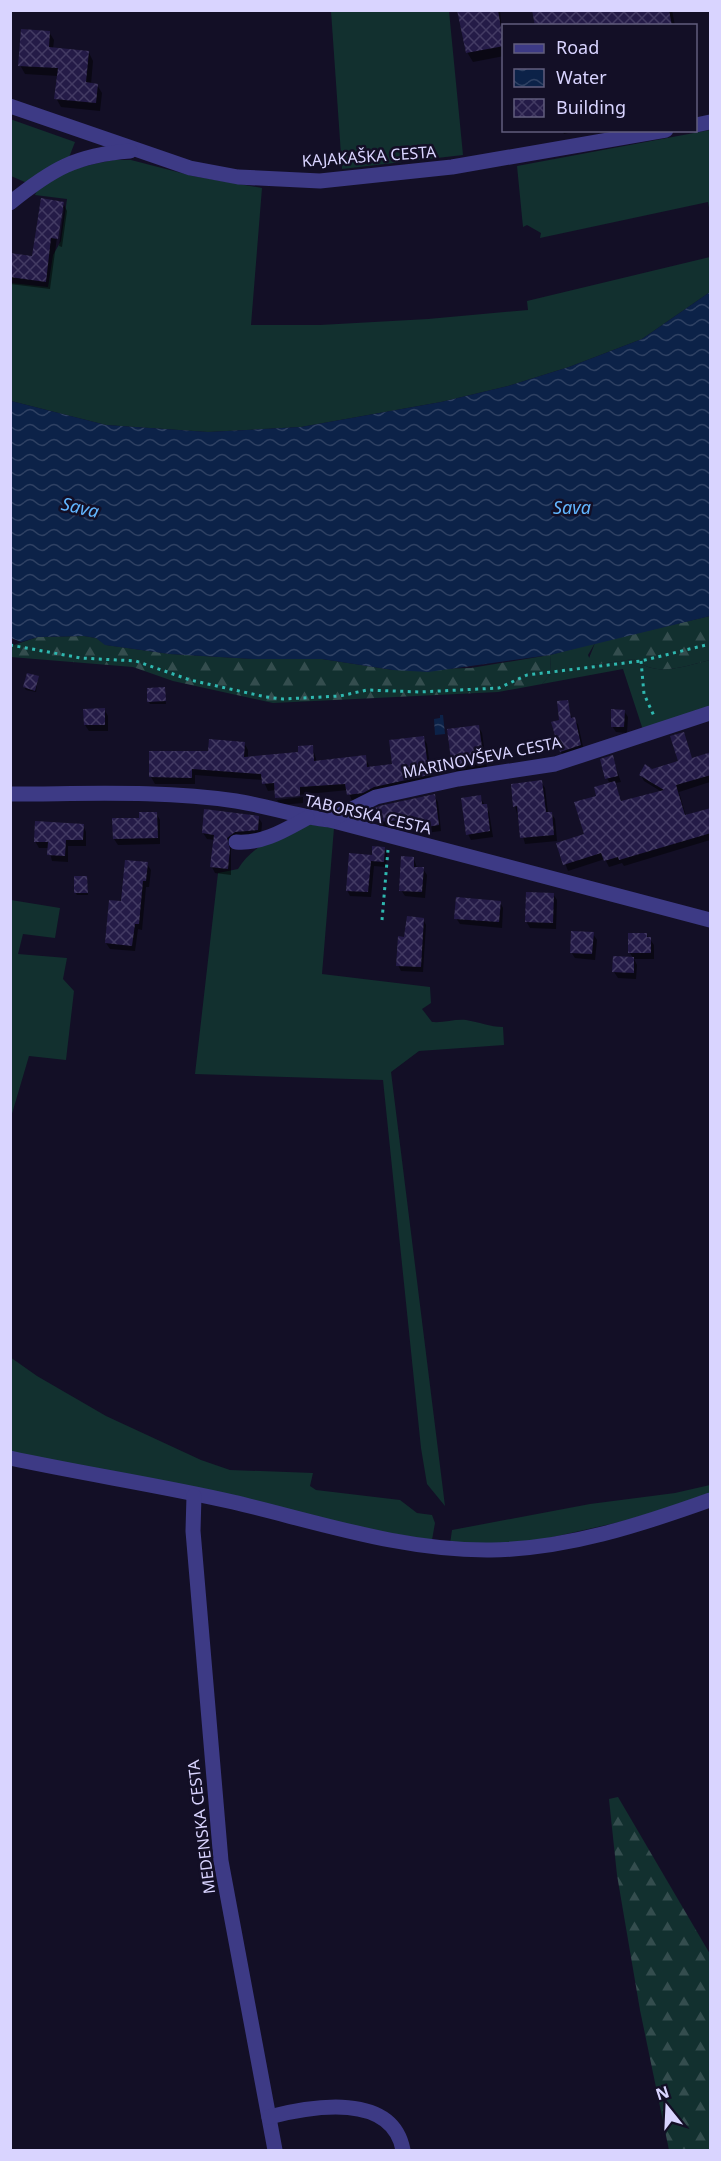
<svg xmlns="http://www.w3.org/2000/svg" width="721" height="2161" viewBox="0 0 721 2161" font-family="'Noto Sans',sans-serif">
<defs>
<pattern id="forest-firs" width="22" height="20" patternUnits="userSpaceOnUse" patternTransform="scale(1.5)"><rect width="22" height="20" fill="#12302f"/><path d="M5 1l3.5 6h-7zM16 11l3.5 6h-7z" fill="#344d4e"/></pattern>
<pattern id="water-waves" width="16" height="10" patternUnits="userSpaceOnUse" patternTransform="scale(1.5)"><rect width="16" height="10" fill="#0c2248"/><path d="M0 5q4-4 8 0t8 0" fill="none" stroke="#2f4163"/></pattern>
<pattern id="building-cross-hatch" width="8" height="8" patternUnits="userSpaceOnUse" patternTransform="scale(1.5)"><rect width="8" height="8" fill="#241b47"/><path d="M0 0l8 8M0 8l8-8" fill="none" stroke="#433b63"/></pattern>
</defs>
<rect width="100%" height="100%" fill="#130f26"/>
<g fill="#12302f">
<polygon points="331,11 449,11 463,155 342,169"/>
<polygon points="10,119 75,142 68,160 27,183 11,176"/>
<polygon points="710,130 710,213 708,202 540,238 541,233 527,225 523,227 517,166"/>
<path d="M114,160H131L193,176L262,188L251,325H320L428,319L528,310L527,301L710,257V292L642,339L569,367L508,386L441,402L301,427L208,432L106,425L11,401V283L48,287L53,255L61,241L67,199L35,195C42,173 94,164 114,160Z"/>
<path d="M595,643L588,655L592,665L634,659C657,678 684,666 710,660V707L643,730L623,669L542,684L551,674L550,655Z"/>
<path d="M306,824L334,828L322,974L430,987L431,1003L422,1009L432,1022C444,1023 454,1019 466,1020C479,1022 490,1027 503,1027L504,1045L419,1051L391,1072L445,1506L427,1484L421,1448L383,1080L195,1074L218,873L238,869C253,844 280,836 306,824Z"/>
<polygon points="11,900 60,908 55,938 23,934 18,954 67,958 63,979 74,991 66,1060 29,1056 11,1117"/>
<polygon points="10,1357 37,1376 106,1416 201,1460 230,1470 313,1473 310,1486 316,1490 400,1500 417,1513 432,1515 435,1523 432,1540 339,1525 11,1452"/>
<polygon points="710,1485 710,1495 624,1521 522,1544 450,1544 452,1530 590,1504 675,1493"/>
</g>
<g fill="url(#forest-firs)">
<path d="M710,616V660C684,666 657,678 634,659L592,665L588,661L595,643Z"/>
<polygon points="84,636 96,638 106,645 170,654 253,659 322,659 393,670 471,668 550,655 551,674 542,684 498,692 273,703 173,681 133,667 11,657 11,646 38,637"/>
<polygon points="618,1797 710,1954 710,2150 669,2150 640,2010 617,1875 609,1799"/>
</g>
<g fill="url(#water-waves)">
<polygon points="710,292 710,616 550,655 428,672 393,670 322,659 253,659 170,654 105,645 96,638 84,636 38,637 21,642 11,638 11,401 106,425 208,432 301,427 441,402 508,386 569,367 642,339"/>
<polygon points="440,715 443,715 445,734 435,735 434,719 440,718"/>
</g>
<g fill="#0007">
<polygon points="459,10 500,10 504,56 473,62 467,52"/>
<polygon points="534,10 672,10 675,26 537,26"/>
<polygon points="49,32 54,40 53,49 89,53 93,61 91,84 97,85 102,93 100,111 61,107 56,98 58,76 25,74 20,65"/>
<polygon points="562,130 580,130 564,134"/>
<polygon points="63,203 67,211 62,247 59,246 64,208 61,208 50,289 10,284 10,255 34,257"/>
<polygon points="38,678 36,692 26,690 24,687"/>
<polygon points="164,688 166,704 150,704 149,702"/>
<polygon points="567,701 572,719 578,724 584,751 564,757 561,752 561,722"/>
<polygon points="104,709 108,716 108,731 89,731 85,725"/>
<polygon points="624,711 628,717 627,733 616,732 612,726"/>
<polygon points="478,726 482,733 487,768 457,772 454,766"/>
<polygon points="683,734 692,759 710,754 710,782 679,792 686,816 710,810 710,840 624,866 622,863 609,867 605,859 568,871 558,844 586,835 598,797 610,784 607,778 612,757 621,782 615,783 622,803 662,792 644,781 641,775 680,763"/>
<polygon points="423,737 427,744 432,782 352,801 348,790 277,797 277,800 276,790 268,791 263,780 195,775 195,784 155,784 151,777 151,752 210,753 244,743 248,750 248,758 300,753 312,746 317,762 365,757 370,768 394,765"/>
<polygon points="541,782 545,788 548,813 551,813 555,819 557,841 525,844 515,806"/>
<polygon points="434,796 438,802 441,831 425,833 421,825 382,828 378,822"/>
<polygon points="303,797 303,803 280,805 277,800"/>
<polygon points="480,797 489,812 493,837 471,840 468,834"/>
<polygon points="156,813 160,820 160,844 118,845 114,839 114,820 140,819"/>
<polygon points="258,817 262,823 261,836 231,843 231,875 215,873 212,867 215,840 207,839 203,833"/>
<polygon points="83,825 86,832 86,846 68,846 68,862 52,861 49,848 39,848 35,841"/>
<polygon points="384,848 387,854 386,867 374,866 371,897 350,896 347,890 373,856"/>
<polygon points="414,859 417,868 423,869 427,875 425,898 405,896 401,890"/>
<polygon points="147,864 151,870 149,887 146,887 142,930 138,929 135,951 110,949 106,943 122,903"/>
<polygon points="87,878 88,895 77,895 75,892"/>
<polygon points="553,894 557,900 556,929 530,928 526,921"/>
<polygon points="500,902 503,908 502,928 460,924 456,918"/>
<polygon points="423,919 426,925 423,972 401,971 398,965"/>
<polygon points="593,934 597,940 595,960 575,958 571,952"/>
<polygon points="646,934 654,945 654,959 634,959 637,965 636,979 618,978 614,972 633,958 630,953"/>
</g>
<g fill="url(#building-cross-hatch)">
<polygon points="457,10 498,10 504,46 466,53"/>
<polygon points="532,10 669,10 672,26 535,26"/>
<polygon points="21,29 50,31 49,47 89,51 86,82 98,84 96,103 54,99 58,68 18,66"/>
<polygon points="41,198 64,202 58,239 51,238 46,282 10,277 10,253 32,256"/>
<polygon points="27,673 39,676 35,691 23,687"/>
<polygon points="165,687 166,701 147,702 147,688"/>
<polygon points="568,700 571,718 575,717 581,745 560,752 551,722 559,720 557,701"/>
<polygon points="105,708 105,725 84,725 83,709"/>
<polygon points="611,709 625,710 624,727 611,727"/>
<polygon points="479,725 484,762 452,767 447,729"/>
<polygon points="684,732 692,758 711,752 711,775 676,785 685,815 711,808 711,833 619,860 618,857 604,861 601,853 563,865 556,843 584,834 574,802 596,796 594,787 615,781 621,801 664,790 639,775 645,764 652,769 678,761 670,736"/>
<polygon points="424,736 429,775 374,787 363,793 347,795 345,784 300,787 300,796 275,798 274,783 262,784 261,774 192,769 192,778 149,777 149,751 208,751 209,739 245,742 244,757 298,752 298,746 313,745 314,761 366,755 367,767 392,764 389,740"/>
<polygon points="613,755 618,776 605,779 600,759"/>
<polygon points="542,780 546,812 552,812 554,835 520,838 517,806 513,807 511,784"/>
<polygon points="435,794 439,825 420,828 419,819 377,822 375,808 379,806"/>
<polygon points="481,795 482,804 487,804 490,831 466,835 461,798"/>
<polygon points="204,809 259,816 258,830 235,832 227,838 230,849 228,869 210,867 214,835 202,833"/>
<polygon points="139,812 157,812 158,838 113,839 112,818 139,818"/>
<polygon points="35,821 84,824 83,840 66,840 65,856 47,855 48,842 34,842"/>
<polygon points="372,846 385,847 384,862 371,861 368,892 346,891 349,853 372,855"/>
<polygon points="401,856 414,857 414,867 424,867 422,892 399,891"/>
<polygon points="125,860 148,862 146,881 143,881 139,924 135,924 132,946 105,943 109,900 121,901"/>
<polygon points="74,876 87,876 88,893 74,893"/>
<polygon points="526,892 554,893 553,923 525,922"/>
<polygon points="456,897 501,901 499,922 454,919"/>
<polygon points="407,916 424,918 421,967 396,966 398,936 404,937"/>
<polygon points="571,931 594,932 592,954 570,953"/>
<polygon points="628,933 647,933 647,937 651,937 651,953 628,953"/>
<polygon points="613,956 634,957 634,973 612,972"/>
</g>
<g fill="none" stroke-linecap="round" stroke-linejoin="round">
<g stroke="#2fb8b0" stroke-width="3" stroke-dasharray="3 4.5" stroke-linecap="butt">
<polyline points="10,645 81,658 136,661 190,680 266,697 283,699 340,696 367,690 420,692 499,688 527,675 641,661 710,644"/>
<polyline points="641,661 644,694 654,716"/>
<polyline points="382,920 388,850"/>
</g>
<g stroke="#3d3a85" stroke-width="15">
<polyline points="10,106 190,168 238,177 320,181 452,167 666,130"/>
<polyline points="696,125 710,122"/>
<path d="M10,203C52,169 76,155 130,151"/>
<path d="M10,794C86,794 161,790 236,801C268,806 298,817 330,820L710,920"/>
<polyline points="330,820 376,797 458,779 555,764 710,713"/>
<path d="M236,842C263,844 285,830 307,818"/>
<path d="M10,1458C84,1474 159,1485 233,1502C318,1522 402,1551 491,1550C566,1549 640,1525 710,1500"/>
<polyline points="194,1496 193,1531 221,1861 275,2150"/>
<path d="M269,2117C312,2106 392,2092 403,2150"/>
</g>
</g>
<g text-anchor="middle" stroke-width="5" stroke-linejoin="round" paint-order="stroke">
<g font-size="16" fill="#d9d4ff" stroke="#130f26">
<text transform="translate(369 156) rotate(-4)" y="6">KAJAKAŠKA CESTA</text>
<text transform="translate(482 757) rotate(-11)" y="6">MARINOVŠEVA CESTA</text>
<text transform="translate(368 814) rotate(13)" y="6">TABORSKA CESTA</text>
<text transform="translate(201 1827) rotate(-97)" y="6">MEDENSKA CESTA</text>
</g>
<g font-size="18" font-style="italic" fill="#62b6ff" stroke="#130f26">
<text transform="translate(80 508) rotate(13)" y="6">Sava</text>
<text x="572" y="514">Sava</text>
</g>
</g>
<rect width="721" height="2161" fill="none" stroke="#d9d4ff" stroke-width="24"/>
<rect x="502" y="24" width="195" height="108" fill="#130f26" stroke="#625e7d" stroke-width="1.5"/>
<rect x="514" y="44" width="30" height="9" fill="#3d3a85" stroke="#625e7d" stroke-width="1.5"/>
<text x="556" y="54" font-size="18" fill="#d9d4ff">Road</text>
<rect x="514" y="69" width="30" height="18" fill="url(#water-waves)" stroke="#625e7d" stroke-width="1.5"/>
<text x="556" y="84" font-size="18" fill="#d9d4ff">Water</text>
<rect x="514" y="99" width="30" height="18" fill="url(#building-cross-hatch)" stroke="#625e7d" stroke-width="1.5"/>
<text x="556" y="114" font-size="18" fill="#d9d4ff">Building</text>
<g transform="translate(667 2107) rotate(342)" stroke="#130f26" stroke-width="4.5" paint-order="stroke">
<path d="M0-4.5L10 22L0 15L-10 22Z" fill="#d9d4ff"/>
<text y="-9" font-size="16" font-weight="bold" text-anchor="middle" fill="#d9d4ff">N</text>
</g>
</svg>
